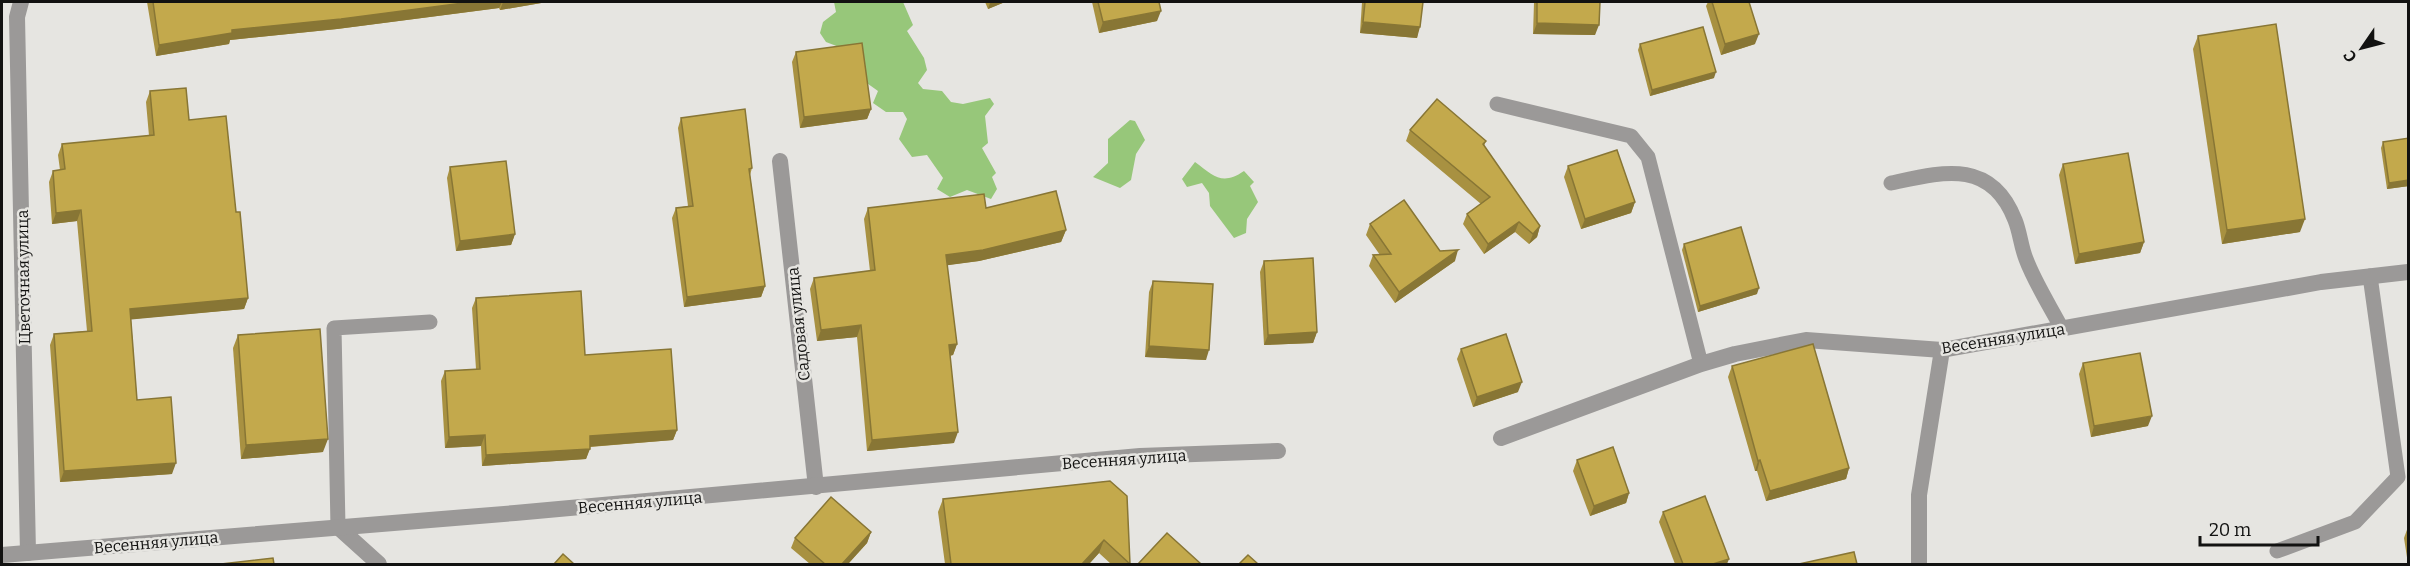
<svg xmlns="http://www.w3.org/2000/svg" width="2410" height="566" viewBox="0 0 2410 566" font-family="Bitter,serif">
<rect width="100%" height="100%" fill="#e6e5e1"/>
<g fill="#97c77a">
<polygon points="834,2 903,2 913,25 907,31 924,58 927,70 918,83 923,89 942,91 951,102 963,104 990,98 994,104 985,116 988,143 982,148 996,173 992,177 997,189 991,199 967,190 950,197 937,189 943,178 927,155 912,157 899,139 907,119 903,112 886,112 873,103 878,91 864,81 847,50 826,42 820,33 823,22 836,12"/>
<polygon points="1130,120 1135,121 1145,140 1136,154 1131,180 1120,188 1093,177 1108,163 1108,139"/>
<path d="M1195,162C1214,176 1222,186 1244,171L1254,182L1250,186L1258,202L1247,219L1246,233L1234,238L1210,206L1209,193L1202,183L1187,187L1182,179Z"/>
</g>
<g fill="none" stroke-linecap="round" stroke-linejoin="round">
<g stroke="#9b9998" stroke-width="15">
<polyline points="1497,104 1631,136 1648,157 1701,364"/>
<path d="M1891,183C1942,172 1991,158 2015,220C2020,232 2021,247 2026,259C2035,283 2050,306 2062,329"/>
<polyline points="338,527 334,328 430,322"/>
<polyline points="2277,551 2355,522 2398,477 2370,276"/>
</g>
<g stroke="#9b9998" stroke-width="16">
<polyline points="21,2 17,17 28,553"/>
<polyline points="780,161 816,487"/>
<polyline points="1501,438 1701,364 1735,354 1806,340 1942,350 2321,282 2408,272"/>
<polyline points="338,527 379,564"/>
<polyline points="2,555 515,513 1140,456 1278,451"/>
<polyline points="1919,564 1919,495 1942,350"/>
</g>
</g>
<g fill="#a89141">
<polygon points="147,2 547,2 500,10 499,8 337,29 230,40 229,44 156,56"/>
<polygon points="985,2 1005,2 988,9"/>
<polygon points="1092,2 1159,2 1157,21 1099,33"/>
<polygon points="1362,2 1423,2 1417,38 1360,33"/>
<polygon points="1534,2 1600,2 1595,35 1533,34"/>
<polygon points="1708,2 1749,2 1755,44 1721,55 1706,6"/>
<polygon points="2198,36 2300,232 2222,244 2193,49"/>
<polygon points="1640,44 1714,78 1650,96 1638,50"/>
<polygon points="796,52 871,109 867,119 800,128 792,62"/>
<polygon points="150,91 189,120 236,212 248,298 244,309 131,319 137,400 172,474 60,482 50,345 54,334 87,331 77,221 52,224 49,182 53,171 60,170 58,155 62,144 149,136 146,102"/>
<polygon points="681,118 752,168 750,175 765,286 761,297 684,307 672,218 676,208 688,206 678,128"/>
<polygon points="1410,130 1486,141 1484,146 1540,226 1537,237 1529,244 1515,232 1484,254 1463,224 1467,214 1481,204 1406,141"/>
<polygon points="2409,138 2409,186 2387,189 2381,148 2383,142"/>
<polygon points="2063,164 2144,242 2140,253 2075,264 2059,175"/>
<polygon points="1568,166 1635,202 1631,213 1581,229 1564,177"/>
<polygon points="450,167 515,234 511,245 456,251 447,178"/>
<polygon points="868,208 986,208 1066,230 1061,242 979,261 947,265 957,344 953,355 950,356 954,443 867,451 857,337 817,341 810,289 814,278 870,271 864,219"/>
<polygon points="1370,224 1440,251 1455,261 1395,303 1369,266 1373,255 1380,255 1366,235"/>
<polygon points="1684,244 1757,294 1698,312 1682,250"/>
<polygon points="1264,261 1317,332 1313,343 1264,345 1260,272"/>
<polygon points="1153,281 1206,360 1145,357 1149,292"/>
<polygon points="476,298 585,355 677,430 673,440 590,447 586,459 482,466 481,446 445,448 441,381 445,371 476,369 472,308"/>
<polygon points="238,335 323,452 241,459 233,348"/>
<polygon points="1461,349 1518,392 1473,407 1457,359"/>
<polygon points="2083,363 2148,426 2091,437 2079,374"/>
<polygon points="1732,366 1849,468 1846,479 1766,501 1757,471 1755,471 1728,377"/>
<polygon points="1577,460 1629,493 1626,503 1590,516 1573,471"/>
<polygon points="1110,481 1130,564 1111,564 1099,553 1089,564 945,564 938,512 943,499"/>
<polygon points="1663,512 1727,564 1675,564 1659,522"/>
<polygon points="2409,524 2409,564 2408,564 2404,538"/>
<polygon points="871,532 867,543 848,564 810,564 791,548 795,538"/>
</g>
<g fill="#887635">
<polygon points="471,2 502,2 499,8 337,29 230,40 229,44 156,56 159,45 232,30"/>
<polygon points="503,2 547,2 500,10"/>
<polygon points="993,2 1005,2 988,9 990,3"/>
<polygon points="1161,11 1157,21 1099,33 1103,22"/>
<polygon points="1363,22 1420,27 1417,38 1360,33"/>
<polygon points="1537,23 1599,25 1595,35 1533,34"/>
<polygon points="1759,34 1755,44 1721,55 1725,44"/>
<polygon points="1716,72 1714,78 1650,96 1652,90"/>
<polygon points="871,109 867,119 800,128 804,117"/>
<polygon points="2409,180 2409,186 2387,189 2389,183"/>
<polygon points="1635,202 1631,213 1581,229 1585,219"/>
<polygon points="81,210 77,221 52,224 56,213"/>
<polygon points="2305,219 2300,232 2222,244 2227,230"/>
<polygon points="1519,222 1515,232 1484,254 1488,244"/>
<polygon points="1540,226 1537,237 1529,244 1533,234"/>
<polygon points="1066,230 1061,242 979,261 942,266 946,255"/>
<polygon points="515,234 511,245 456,251 460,241"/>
<polygon points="2144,242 2140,253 2075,264 2079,254"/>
<polygon points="1458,250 1455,261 1395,303 1399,292"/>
<polygon points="765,286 761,297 684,307 687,297"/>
<polygon points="1759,288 1757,294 1698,312 1700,306"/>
<polygon points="248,298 244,309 126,320 130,309"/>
<polygon points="861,325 857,337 817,341 821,330"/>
<polygon points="1317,332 1313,343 1264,345 1268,335"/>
<polygon points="957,344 953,355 945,356 949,345"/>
<polygon points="1149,346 1209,350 1206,360 1145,357"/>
<polygon points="1522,382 1518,392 1473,407 1477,397"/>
<polygon points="2152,416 2148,426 2091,437 2094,426"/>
<polygon points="677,430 673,440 586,447 590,436"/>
<polygon points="958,432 954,443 867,451 872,440"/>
<polygon points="485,435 481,446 445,448 449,437"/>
<polygon points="328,439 323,452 241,459 246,445"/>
<polygon points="590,449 586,459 482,466 486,455"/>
<polygon points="1760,460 1757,471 1755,471 1758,461"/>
<polygon points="176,463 172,474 60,482 64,471"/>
<polygon points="1849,468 1846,479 1766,501 1770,491"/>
<polygon points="1629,493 1626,503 1590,516 1594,506"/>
<polygon points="871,532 867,543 848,564 842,564"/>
<polygon points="1104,540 1099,553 1089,564 1082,564"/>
<polygon points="1729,559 1727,564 1713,564"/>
</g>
<g fill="#c3a94c" stroke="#887635" stroke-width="1.5">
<polygon points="153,2 471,2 341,19 232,30 232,33 159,45"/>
<polygon points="1098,2 1159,2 1161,11 1103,22"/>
<polygon points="1365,2 1423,2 1420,27 1363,22"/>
<polygon points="1537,2 1600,2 1599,25 1537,23"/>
<polygon points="1712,2 1749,2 1759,34 1725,44"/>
<polygon points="2276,24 2305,219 2227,230 2198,36"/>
<polygon points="1703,27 1716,72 1652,90 1640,44"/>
<polygon points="862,43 871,109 804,117 796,52"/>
<polygon points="186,88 189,120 226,116 236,212 240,212 248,298 130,309 137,400 171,397 176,463 64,471 54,334 92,331 81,210 56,213 53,171 65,169 62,144 154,135 150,91"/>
<polygon points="1437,99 1486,141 1483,144 1540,226 1533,234 1519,222 1488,244 1467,214 1490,197 1410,130"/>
<polygon points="745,109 752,168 749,169 765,286 687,297 676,208 693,206 681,118"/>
<polygon points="2409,138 2409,180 2389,183 2383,142"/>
<polygon points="1617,150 1635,202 1585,219 1568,166"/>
<polygon points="2128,153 2144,242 2079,254 2063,164"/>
<polygon points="506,161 515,234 460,241 450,167"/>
<polygon points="1056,191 1066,230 983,250 946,255 957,344 949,345 958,432 872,440 861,325 821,330 814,278 875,270 868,208 984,194 986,208"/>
<polygon points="1404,200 1440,251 1458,250 1399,292 1373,255 1391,254 1370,224"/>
<polygon points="1741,227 1759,288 1700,306 1684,244"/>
<polygon points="1313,258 1317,332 1268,335 1264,261"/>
<polygon points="1153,281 1213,284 1209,350 1149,346"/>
<polygon points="581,291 585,355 671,349 677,430 590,436 590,449 486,455 485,435 449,437 445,371 480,369 476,298"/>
<polygon points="320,329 328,439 246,445 238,335"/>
<polygon points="1506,334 1522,382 1477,397 1461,349"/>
<polygon points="1813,344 1849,468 1770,491 1760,460 1758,461 1732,366"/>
<polygon points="2140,353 2152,416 2094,426 2083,363"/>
<polygon points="1613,447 1629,493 1594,506 1577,460"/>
<polygon points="1110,481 1127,496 1130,564 1104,540 1082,564 951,564 943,499"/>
<polygon points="1705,496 1729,559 1713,564 1683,564 1663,512"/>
<polygon points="831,497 871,532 842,564 825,564 795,538"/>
<polygon points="1167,533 1201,564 1138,564"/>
<polygon points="1854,552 1857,564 1799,564"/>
<polygon points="563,554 574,564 554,564"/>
<polygon points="1248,555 1258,564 1239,564"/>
<polygon points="273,558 274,564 221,564"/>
</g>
<g text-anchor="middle" stroke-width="5" stroke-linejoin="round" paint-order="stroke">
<g font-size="16" fill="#121211" stroke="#e6e5e1">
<text transform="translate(23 277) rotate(-91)" y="6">Цветочная улица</text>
<text transform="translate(798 324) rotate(-96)" y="6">Садовая улица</text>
<text transform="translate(2003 338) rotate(-9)" y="6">Весенняя улица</text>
<text transform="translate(1124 459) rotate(-4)" y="6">Весенняя улица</text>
<text transform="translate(640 502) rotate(-5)" y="6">Весенняя улица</text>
<text transform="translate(156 542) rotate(-5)" y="6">Весенняя улица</text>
</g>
</g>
<rect width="2410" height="566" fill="none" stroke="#121211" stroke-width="6"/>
<g transform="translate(2362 48) rotate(235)" stroke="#e6e5e1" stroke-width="4.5" paint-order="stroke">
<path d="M0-4.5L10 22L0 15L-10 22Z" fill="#121211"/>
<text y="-9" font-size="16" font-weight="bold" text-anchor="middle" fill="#121211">С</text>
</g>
<path d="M2200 536v9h118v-9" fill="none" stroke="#121211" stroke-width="3"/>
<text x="2209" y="536" font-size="18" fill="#121211" stroke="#e6e5e1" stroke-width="4.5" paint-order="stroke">20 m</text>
</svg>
